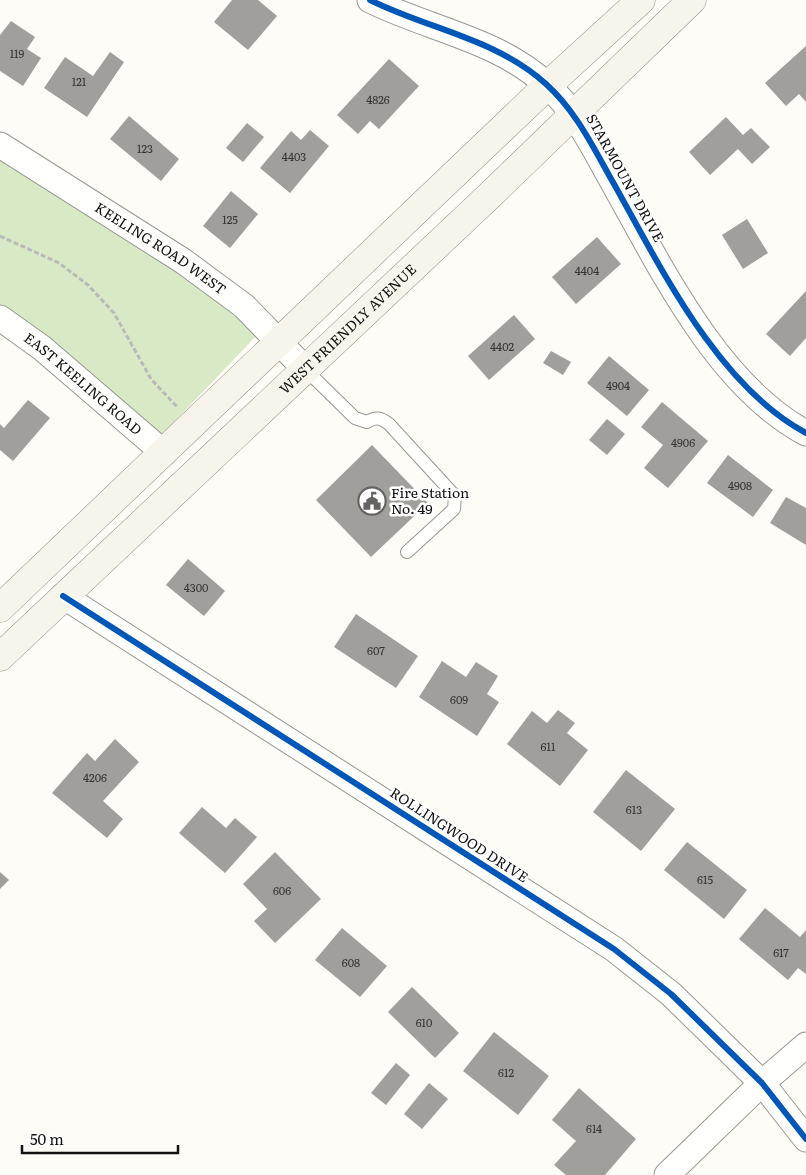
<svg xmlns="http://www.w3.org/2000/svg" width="806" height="1175" viewBox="0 0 806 1175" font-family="Literata,serif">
<rect width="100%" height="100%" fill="#fdfcf7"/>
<polygon fill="#d8eac5" points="0,155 175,265 257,335 160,437 0,309"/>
<g fill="#a19f9c">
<polygon points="232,0 258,0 277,16 248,50 214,22"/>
<polygon points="11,21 35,37 27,49 41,58 23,86 0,71 0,35"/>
<polygon points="806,46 806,102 799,94 786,106 765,83"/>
<polygon points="110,52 124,62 87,117 44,88 65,57 93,76"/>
<polygon points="389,59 419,86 379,129 370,121 358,134 337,115"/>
<polygon points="129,116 179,159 161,181 110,139"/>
<polygon points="726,117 743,135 751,128 770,147 752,164 738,149 710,175 689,152"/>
<polygon points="247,123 264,137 243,162 226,148"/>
<polygon points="310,130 329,146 290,193 260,168 291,131 301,140"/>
<polygon points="231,191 258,214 230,248 203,226"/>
<polygon points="747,219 768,253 743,269 722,235"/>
<polygon points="597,237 621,264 576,304 552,277"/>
<polygon points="806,291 806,338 790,356 766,334"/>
<polygon points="514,315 535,339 489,380 468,356"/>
<polygon points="551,351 571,362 563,375 543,363"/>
<polygon points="609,356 649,390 627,416 587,383"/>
<polygon points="28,400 50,418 13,461 0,450 0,424 4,428"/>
<polygon points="662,402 708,441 668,488 644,468 663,445 641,427"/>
<polygon points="607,419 625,434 607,455 589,440"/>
<polygon points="372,445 428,503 371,557 316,500"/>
<polygon points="728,455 773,490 753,517 707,483"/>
<polygon points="786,497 806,508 806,545 770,523"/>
<polygon points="188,559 225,591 204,616 166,585"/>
<polygon points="356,614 418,656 396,688 334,647"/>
<polygon points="442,661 466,677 476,662 498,676 487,694 499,702 477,736 419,697"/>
<polygon points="558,710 575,723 567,733 588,750 560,786 507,744 532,711 547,723"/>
<polygon points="115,739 139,762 103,801 123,819 107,838 52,793 87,753 95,761"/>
<polygon points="626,770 675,809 641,851 593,812"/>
<polygon points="202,807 226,828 235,818 257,837 225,873 179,833"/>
<polygon points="687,842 747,890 724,919 664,870"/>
<polygon points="275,852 321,899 275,943 254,921 267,909 243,884"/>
<polygon points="0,872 9,880 0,889"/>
<polygon points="765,908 800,937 806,930 806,974 798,968 788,980 739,939"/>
<polygon points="342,928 387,966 360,997 315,960"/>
<polygon points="412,987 459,1033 435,1058 388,1012"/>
<polygon points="494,1032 549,1076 518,1115 463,1071"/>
<polygon points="396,1063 410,1075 386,1105 371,1093"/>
<polygon points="429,1083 448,1099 422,1129 404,1114"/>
<polygon points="579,1088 636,1139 605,1175 566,1175 554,1165 576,1141 552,1120"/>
</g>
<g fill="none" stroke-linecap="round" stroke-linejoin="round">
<g stroke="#979795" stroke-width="14">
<path id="service" d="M306,370L355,418L367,422C376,416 381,418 389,424L455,496L454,509L407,552"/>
</g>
<g stroke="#979795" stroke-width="27">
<g id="minor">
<path d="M370,0C428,29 497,39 546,84C577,112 594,149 614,184C661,268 718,386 806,433"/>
<path id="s1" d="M0,145L183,261L244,306L306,370"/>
<path id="s2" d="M0,318L42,348L164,453"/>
<polyline points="63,596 614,949 671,994 762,1083 806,1139"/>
<polyline points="667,1175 762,1083 806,1045"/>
</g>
</g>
<g stroke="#8e8d8b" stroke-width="29">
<g id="secondary">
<polyline points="0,608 548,85 641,0"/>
<path id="s3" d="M0,657L488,197L692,0"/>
</g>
</g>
<polyline stroke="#b9b9b8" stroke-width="3" stroke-dasharray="5 2.5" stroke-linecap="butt" points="0,236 59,263 88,285 114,313 151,379 178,408"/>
<use href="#service" stroke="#fffffe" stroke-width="12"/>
<use href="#minor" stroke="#fffffe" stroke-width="25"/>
<use href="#secondary" stroke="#f6f4eb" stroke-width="28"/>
<g stroke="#fff" stroke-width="9">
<g id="cycleway">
<path d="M370,0C428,29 497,39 546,84C577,112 594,149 614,184C661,268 718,386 806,433"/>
<polyline points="63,596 614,949 671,994 762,1083 806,1139"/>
</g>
</g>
<use href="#cycleway" stroke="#0057b8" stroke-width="6"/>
</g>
<defs>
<g id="civic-ring" transform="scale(1.4375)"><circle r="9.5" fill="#fff" stroke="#646362" stroke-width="1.5"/><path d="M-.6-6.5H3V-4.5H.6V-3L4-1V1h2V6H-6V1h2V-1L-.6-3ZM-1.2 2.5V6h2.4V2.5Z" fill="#646362"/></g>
</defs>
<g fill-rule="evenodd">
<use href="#civic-ring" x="372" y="501"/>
</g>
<g text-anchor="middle" stroke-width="5" stroke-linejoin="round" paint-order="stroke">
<g font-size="11" fill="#353434">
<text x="17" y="58">119</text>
<text x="79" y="86">121</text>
<text x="378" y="104">4826</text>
<text x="145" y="153">123</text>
<text x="294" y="161">4403</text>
<text x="230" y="224">125</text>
<text x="587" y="275">4404</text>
<text x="502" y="351">4402</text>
<text x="618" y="390">4904</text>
<text x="683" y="447">4906</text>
<text x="740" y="490">4908</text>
<text x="196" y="592">4300</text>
<text x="376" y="655">607</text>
<text x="459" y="704">609</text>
<text x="548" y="751">611</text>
<text x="95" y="782">4206</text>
<text x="634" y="814">613</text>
<text x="705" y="884">615</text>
<text x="282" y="895">606</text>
<text x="781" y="957">617</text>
<text x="351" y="967">608</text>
<text x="424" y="1027">610</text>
<text x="506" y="1077">612</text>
<text x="594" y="1133">614</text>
</g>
<g font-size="14" fill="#111" stroke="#fff">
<text transform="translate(625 178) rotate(61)" y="5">STARMOUNT DRIVE</text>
<text dy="5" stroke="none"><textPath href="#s1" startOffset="191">KEELING ROAD WEST</textPath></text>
<text dy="5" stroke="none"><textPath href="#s3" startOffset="478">WEST FRIENDLY AVENUE</textPath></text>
<text dy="5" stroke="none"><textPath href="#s2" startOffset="106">EAST KEELING ROAD</textPath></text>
<text transform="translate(459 835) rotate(33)" y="5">ROLLINGWOOD DRIVE</text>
</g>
<g font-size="14" fill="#111" stroke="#fff" text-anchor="start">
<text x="391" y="498">Fire Station<tspan x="391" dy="16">No. 49</tspan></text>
</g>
</g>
<path d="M22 1145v8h156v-8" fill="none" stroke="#111111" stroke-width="2.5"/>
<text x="30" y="1145" font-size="15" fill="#111111" stroke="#ffffff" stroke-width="4" paint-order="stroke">50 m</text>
</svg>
